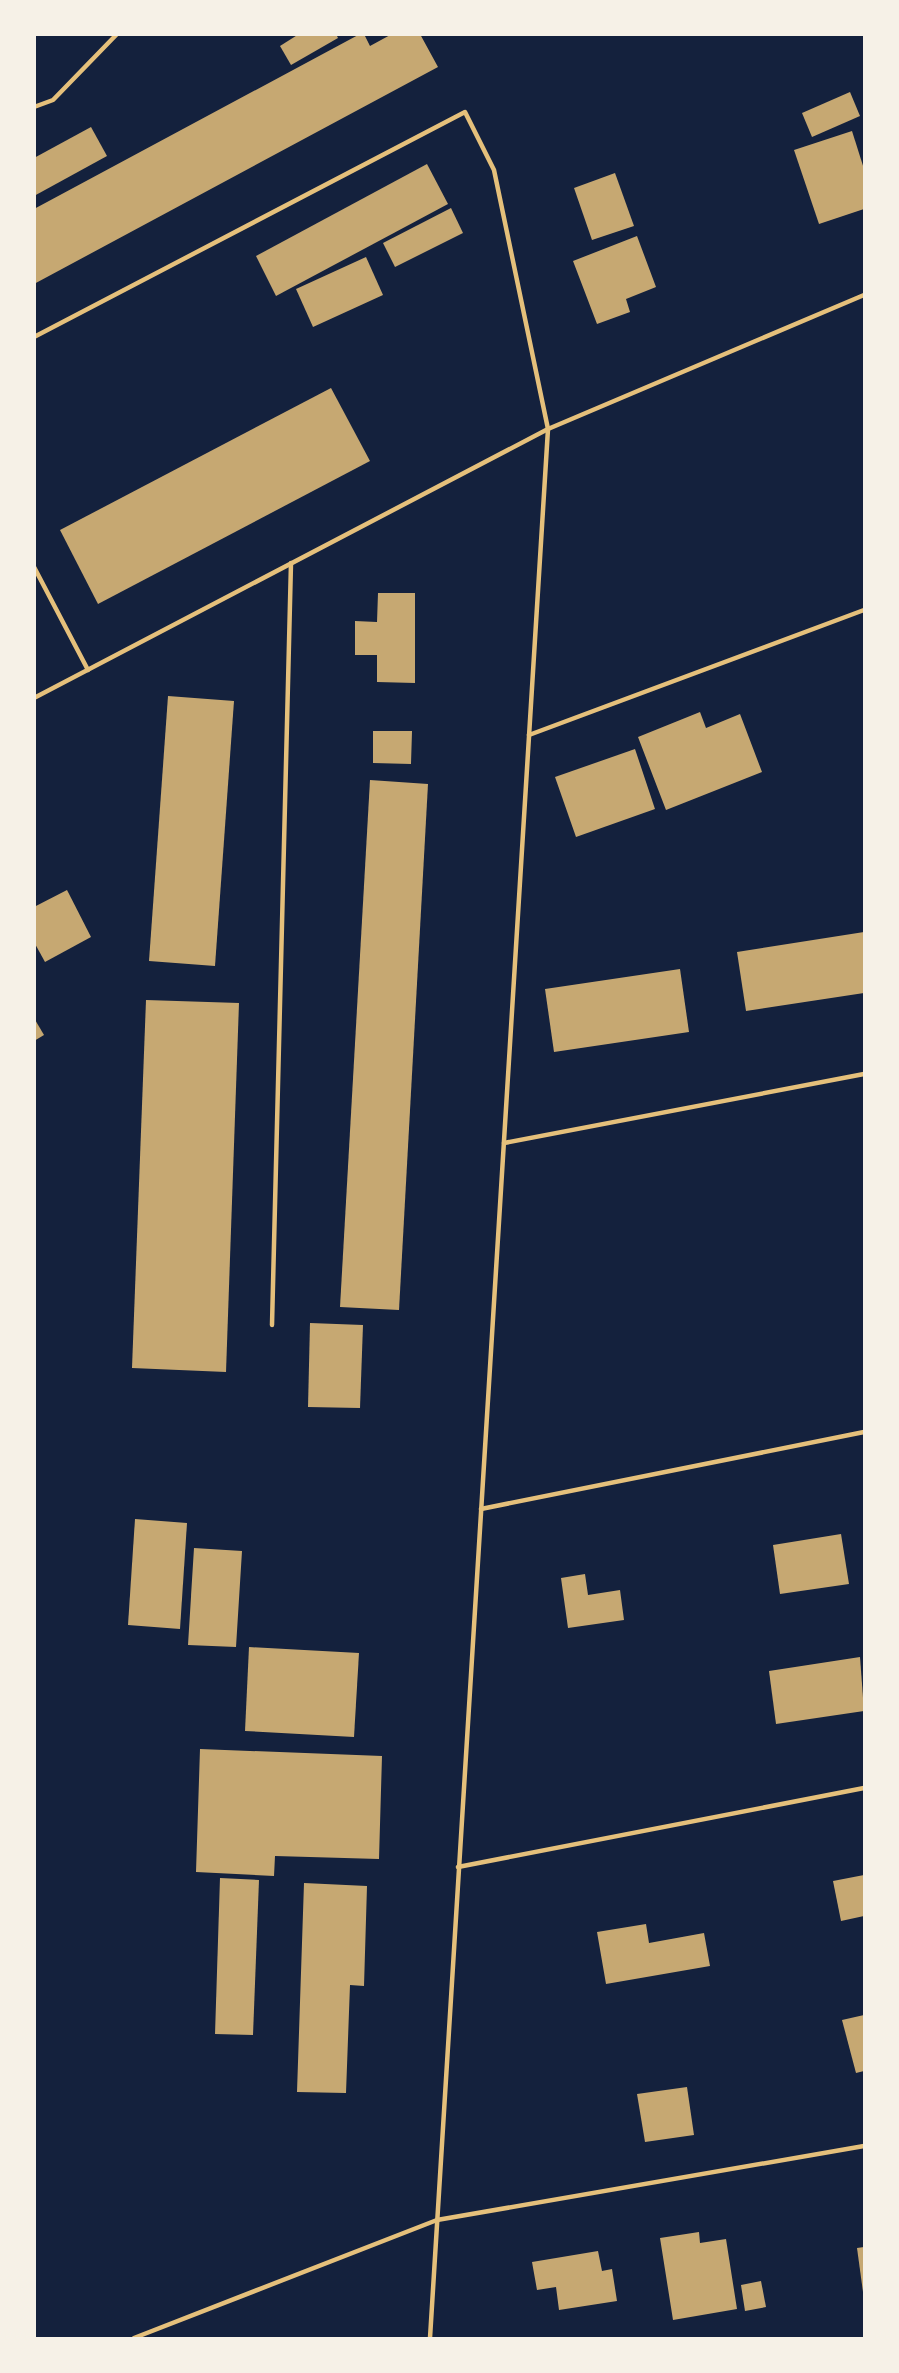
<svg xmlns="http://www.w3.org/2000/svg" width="899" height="2373" viewBox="0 0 899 2373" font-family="'Noto Sans',sans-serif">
<rect width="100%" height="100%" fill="#14213d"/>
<g fill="#c6a872">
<polygon points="299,34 336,34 338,38 291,65 280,46"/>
<polygon points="360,34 364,34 370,46 392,34 420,34 438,67 34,284 34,209"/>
<polygon points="850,92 860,116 812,137 802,113"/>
<polygon points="91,127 107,156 34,196 34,158"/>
<polygon points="852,131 864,169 864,209 819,224 794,150"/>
<polygon points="427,164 448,204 276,296 256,256"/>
<polygon points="615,173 634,226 592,240 574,188"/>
<polygon points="451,208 463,233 395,267 383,243"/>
<polygon points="637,236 656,287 626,299 630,312 597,324 573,261"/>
<polygon points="366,257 383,295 313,327 296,289"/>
<polygon points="331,388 370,461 98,604 60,530"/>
<polygon points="378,593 415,593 415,683 377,682 377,655 355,655 355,621 377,622"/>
<polygon points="168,696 234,701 215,966 149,961"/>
<polygon points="700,712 706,728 740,714 762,772 666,810 638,737"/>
<polygon points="373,731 412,731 411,764 373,763"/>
<polygon points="635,749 655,809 576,837 555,777"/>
<polygon points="370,780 428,784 399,1310 340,1307"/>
<polygon points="67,890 91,937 45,962 34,942 34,907"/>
<polygon points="864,932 864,993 746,1011 737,952"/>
<polygon points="680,969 689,1032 554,1052 545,989"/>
<polygon points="146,1000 239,1003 226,1372 132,1368"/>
<polygon points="34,1018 44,1035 34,1041"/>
<polygon points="310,1323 363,1325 360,1408 308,1407"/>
<polygon points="135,1519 187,1523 180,1629 128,1625"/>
<polygon points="841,1534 849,1584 780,1594 773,1545"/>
<polygon points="194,1548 242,1551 236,1647 188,1645"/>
<polygon points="585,1574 588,1595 620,1590 624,1620 568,1628 561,1578"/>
<polygon points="249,1647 359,1653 354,1737 245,1731"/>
<polygon points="860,1657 864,1711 776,1724 769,1671"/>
<polygon points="200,1749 382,1756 379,1859 275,1856 274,1876 196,1872"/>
<polygon points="864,1875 864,1916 841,1921 833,1881"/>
<polygon points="220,1878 259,1880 253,2035 215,2034"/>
<polygon points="304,1883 367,1886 364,1986 350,1985 346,2093 297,2092"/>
<polygon points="646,1924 649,1943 704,1933 710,1966 606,1984 597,1932"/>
<polygon points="864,2015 864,2071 856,2073 842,2020"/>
<polygon points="687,2087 694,2135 645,2142 637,2094"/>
<polygon points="699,2232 700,2243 726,2239 737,2309 673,2320 660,2238"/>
<polygon points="864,2247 864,2291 863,2292 857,2248"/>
<polygon points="598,2251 602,2271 612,2269 617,2301 559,2310 556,2287 537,2290 532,2262"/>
<polygon points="761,2281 766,2307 745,2311 741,2285"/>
</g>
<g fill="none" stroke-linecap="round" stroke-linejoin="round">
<g stroke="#e5c07b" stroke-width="4.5">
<polyline points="34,107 53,100 117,34"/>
<polyline points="34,337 465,112 494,170 548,429 430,2338"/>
<polyline points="34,567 88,670"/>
<polyline points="34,698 548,429 864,295"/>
<polyline points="529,735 864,610"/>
<polyline points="504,1143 864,1074"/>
<polyline points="272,1325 291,563"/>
<polyline points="481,1509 864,1432"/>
<polyline points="458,1867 864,1788"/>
<polyline points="134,2338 437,2220 864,2146"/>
</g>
</g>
<rect width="899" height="2373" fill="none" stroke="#f6f1e7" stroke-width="72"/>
</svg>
